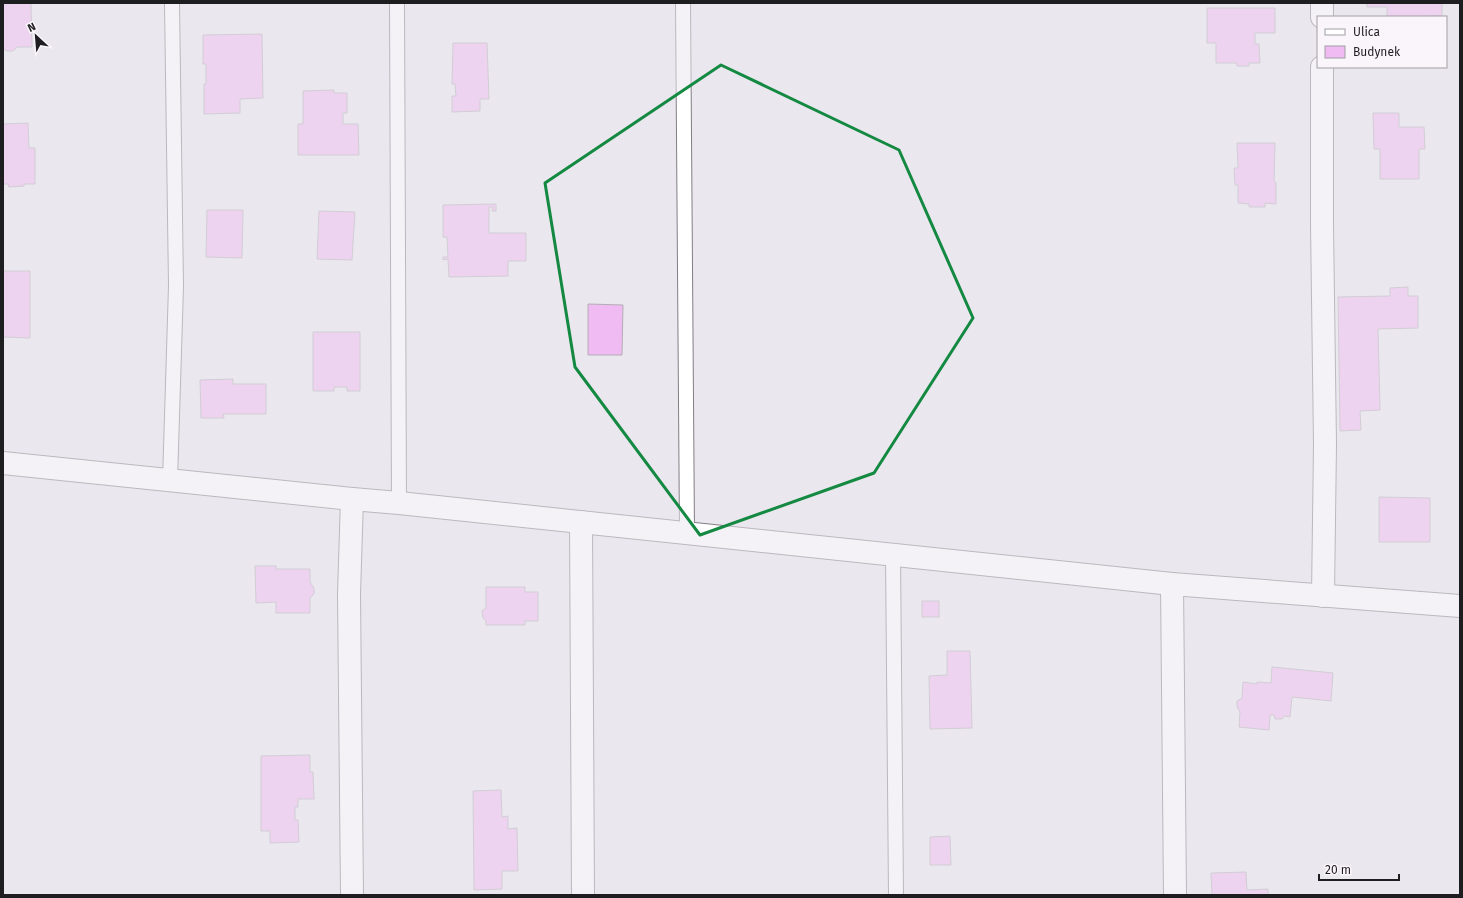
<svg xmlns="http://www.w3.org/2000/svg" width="1463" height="898" viewBox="0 0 1463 898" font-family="'Fira Sans',sans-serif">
<rect width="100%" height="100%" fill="#ebe7ee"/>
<g fill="#efbbf2" stroke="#b3aeb4">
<polygon points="3,3 31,3 32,47 17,47 13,51 6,51 3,48"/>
<polygon points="1367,3 1442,3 1442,16 1387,17 1387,7 1367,7"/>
<polygon points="1207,8 1275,8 1275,33 1255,33 1255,44 1259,44 1260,63 1249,63 1249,66 1237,66 1237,63 1216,63 1216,43 1207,43"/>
<polygon points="262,34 263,98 240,99 240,113 204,114 204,84 206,84 206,64 203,64 203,35"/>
<polygon points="453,43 487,43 489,99 480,99 480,111 452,112 452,96 456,96 455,84 452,84"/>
<polygon points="334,90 334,93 347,93 347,113 343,113 343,124 358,124 359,155 298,155 298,124 303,124 303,91"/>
<polygon points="1373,113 1399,113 1399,127 1424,127 1425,149 1419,149 1419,179 1380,179 1380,149 1374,149"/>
<polygon points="28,123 29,148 35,148 35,184 24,184 24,186 9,187 8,184 3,184 3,124"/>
<polygon points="1237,143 1275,143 1274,181 1276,183 1276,204 1265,203 1265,207 1249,207 1249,204 1238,203 1238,185 1235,185 1234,168 1238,168"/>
<polygon points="496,204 496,211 492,211 493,207 489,207 489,233 526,233 526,261 508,261 508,276 449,277 448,259 443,260 443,257 448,257 447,237 443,237 443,205"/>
<polygon points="207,210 243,210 242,258 206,257"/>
<polygon points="319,211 355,212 352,260 317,259"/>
<polygon points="3,271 30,271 30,338 3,337"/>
<polygon points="1408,287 1408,296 1418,296 1418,328 1378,329 1380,410 1360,411 1361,430 1340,431 1338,297 1390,296 1390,288"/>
<polygon points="588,304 623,305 622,355 588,355"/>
<polygon points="313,332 360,332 360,391 347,391 347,387 334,387 334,391 313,391"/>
<polygon points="233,379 233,384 266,384 266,414 223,414 224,418 201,418 200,380"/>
<polygon points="1379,497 1430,498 1430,542 1379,542"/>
<polygon points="255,566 276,566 276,569 310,569 310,582 314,588 314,594 310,598 310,613 276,613 276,602 256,603"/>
<polygon points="486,587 525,587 525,592 538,592 538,621 525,621 525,625 486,625 486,621 483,618 482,611 486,608"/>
<rect x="922" y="601" width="17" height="16"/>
<polygon points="947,651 970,651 972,728 930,729 929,676 947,675"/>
<polygon points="1272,667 1333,673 1331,701 1292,697 1290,717 1284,716 1282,719 1275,719 1274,715 1270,715 1269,730 1239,727 1240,712 1237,707 1237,701 1242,698 1243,682 1257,684 1257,682 1271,683"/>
<polygon points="310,755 310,772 313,772 314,799 298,799 298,807 295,807 295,820 298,820 299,842 270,843 270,831 261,831 261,756"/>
<polygon points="501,790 502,817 508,816 508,829 517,828 518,871 502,871 502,889 474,890 473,791"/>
<polygon points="950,836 951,865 930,865 930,837"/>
<polygon points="1246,872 1247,890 1268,889 1268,895 1212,895 1211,873"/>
</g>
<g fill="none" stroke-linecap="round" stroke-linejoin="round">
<g stroke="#827e84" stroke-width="16">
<g id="service">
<polyline points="397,3 399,503"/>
<polyline points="683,3 687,533"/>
<polyline points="170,481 176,286 172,3"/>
<polyline points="893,554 896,895"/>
</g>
</g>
<g stroke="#827e84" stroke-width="24">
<g id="minor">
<polyline points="1322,3 1322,17"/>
<polyline points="1322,67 1322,224 1325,444 1323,596"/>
<polyline points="3,463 352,499 399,503 1172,584 1460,606"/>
<polyline points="352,499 349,594 352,895"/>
<polyline points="581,522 583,895"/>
<polyline points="1172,584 1175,895"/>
</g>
</g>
<use href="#service" stroke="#fff" stroke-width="14"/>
<use href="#minor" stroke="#fff" stroke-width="22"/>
</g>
<path d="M0 0H1463V898H0ZM721,65L899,150L973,318L874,473L700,535L575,367L545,183Z" fill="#ebe7ee" fill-opacity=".55" fill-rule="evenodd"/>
<path fill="none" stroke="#138942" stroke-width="3" stroke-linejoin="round" d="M721,65L899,150L973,318L874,473L700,535L575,367L545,183Z"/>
<rect width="1463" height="898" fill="none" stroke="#1e1d1f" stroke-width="8"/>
<rect x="1317" y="16" width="130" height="52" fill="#f9f5fb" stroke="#a19fa3"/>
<rect x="1325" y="29" width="20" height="6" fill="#ffffff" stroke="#a19fa3"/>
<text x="1353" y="36" font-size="12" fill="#1e1d1f">Ulica</text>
<rect x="1325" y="46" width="20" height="12" fill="#efbbf2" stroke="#a19fa3"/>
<text x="1353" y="56" font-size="12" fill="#1e1d1f">Budynek</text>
<g transform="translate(36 36) rotate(334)" stroke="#f9f5fb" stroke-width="3" paint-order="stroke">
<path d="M0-3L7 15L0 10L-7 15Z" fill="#1e1d1f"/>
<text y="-6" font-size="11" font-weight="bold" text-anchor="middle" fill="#1e1d1f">N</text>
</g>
<path d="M1319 874v6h80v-6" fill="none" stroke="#1e1d1f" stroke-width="2"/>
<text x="1325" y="874" font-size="12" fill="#1e1d1f" stroke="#f9f5fb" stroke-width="3" paint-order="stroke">20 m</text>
</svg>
